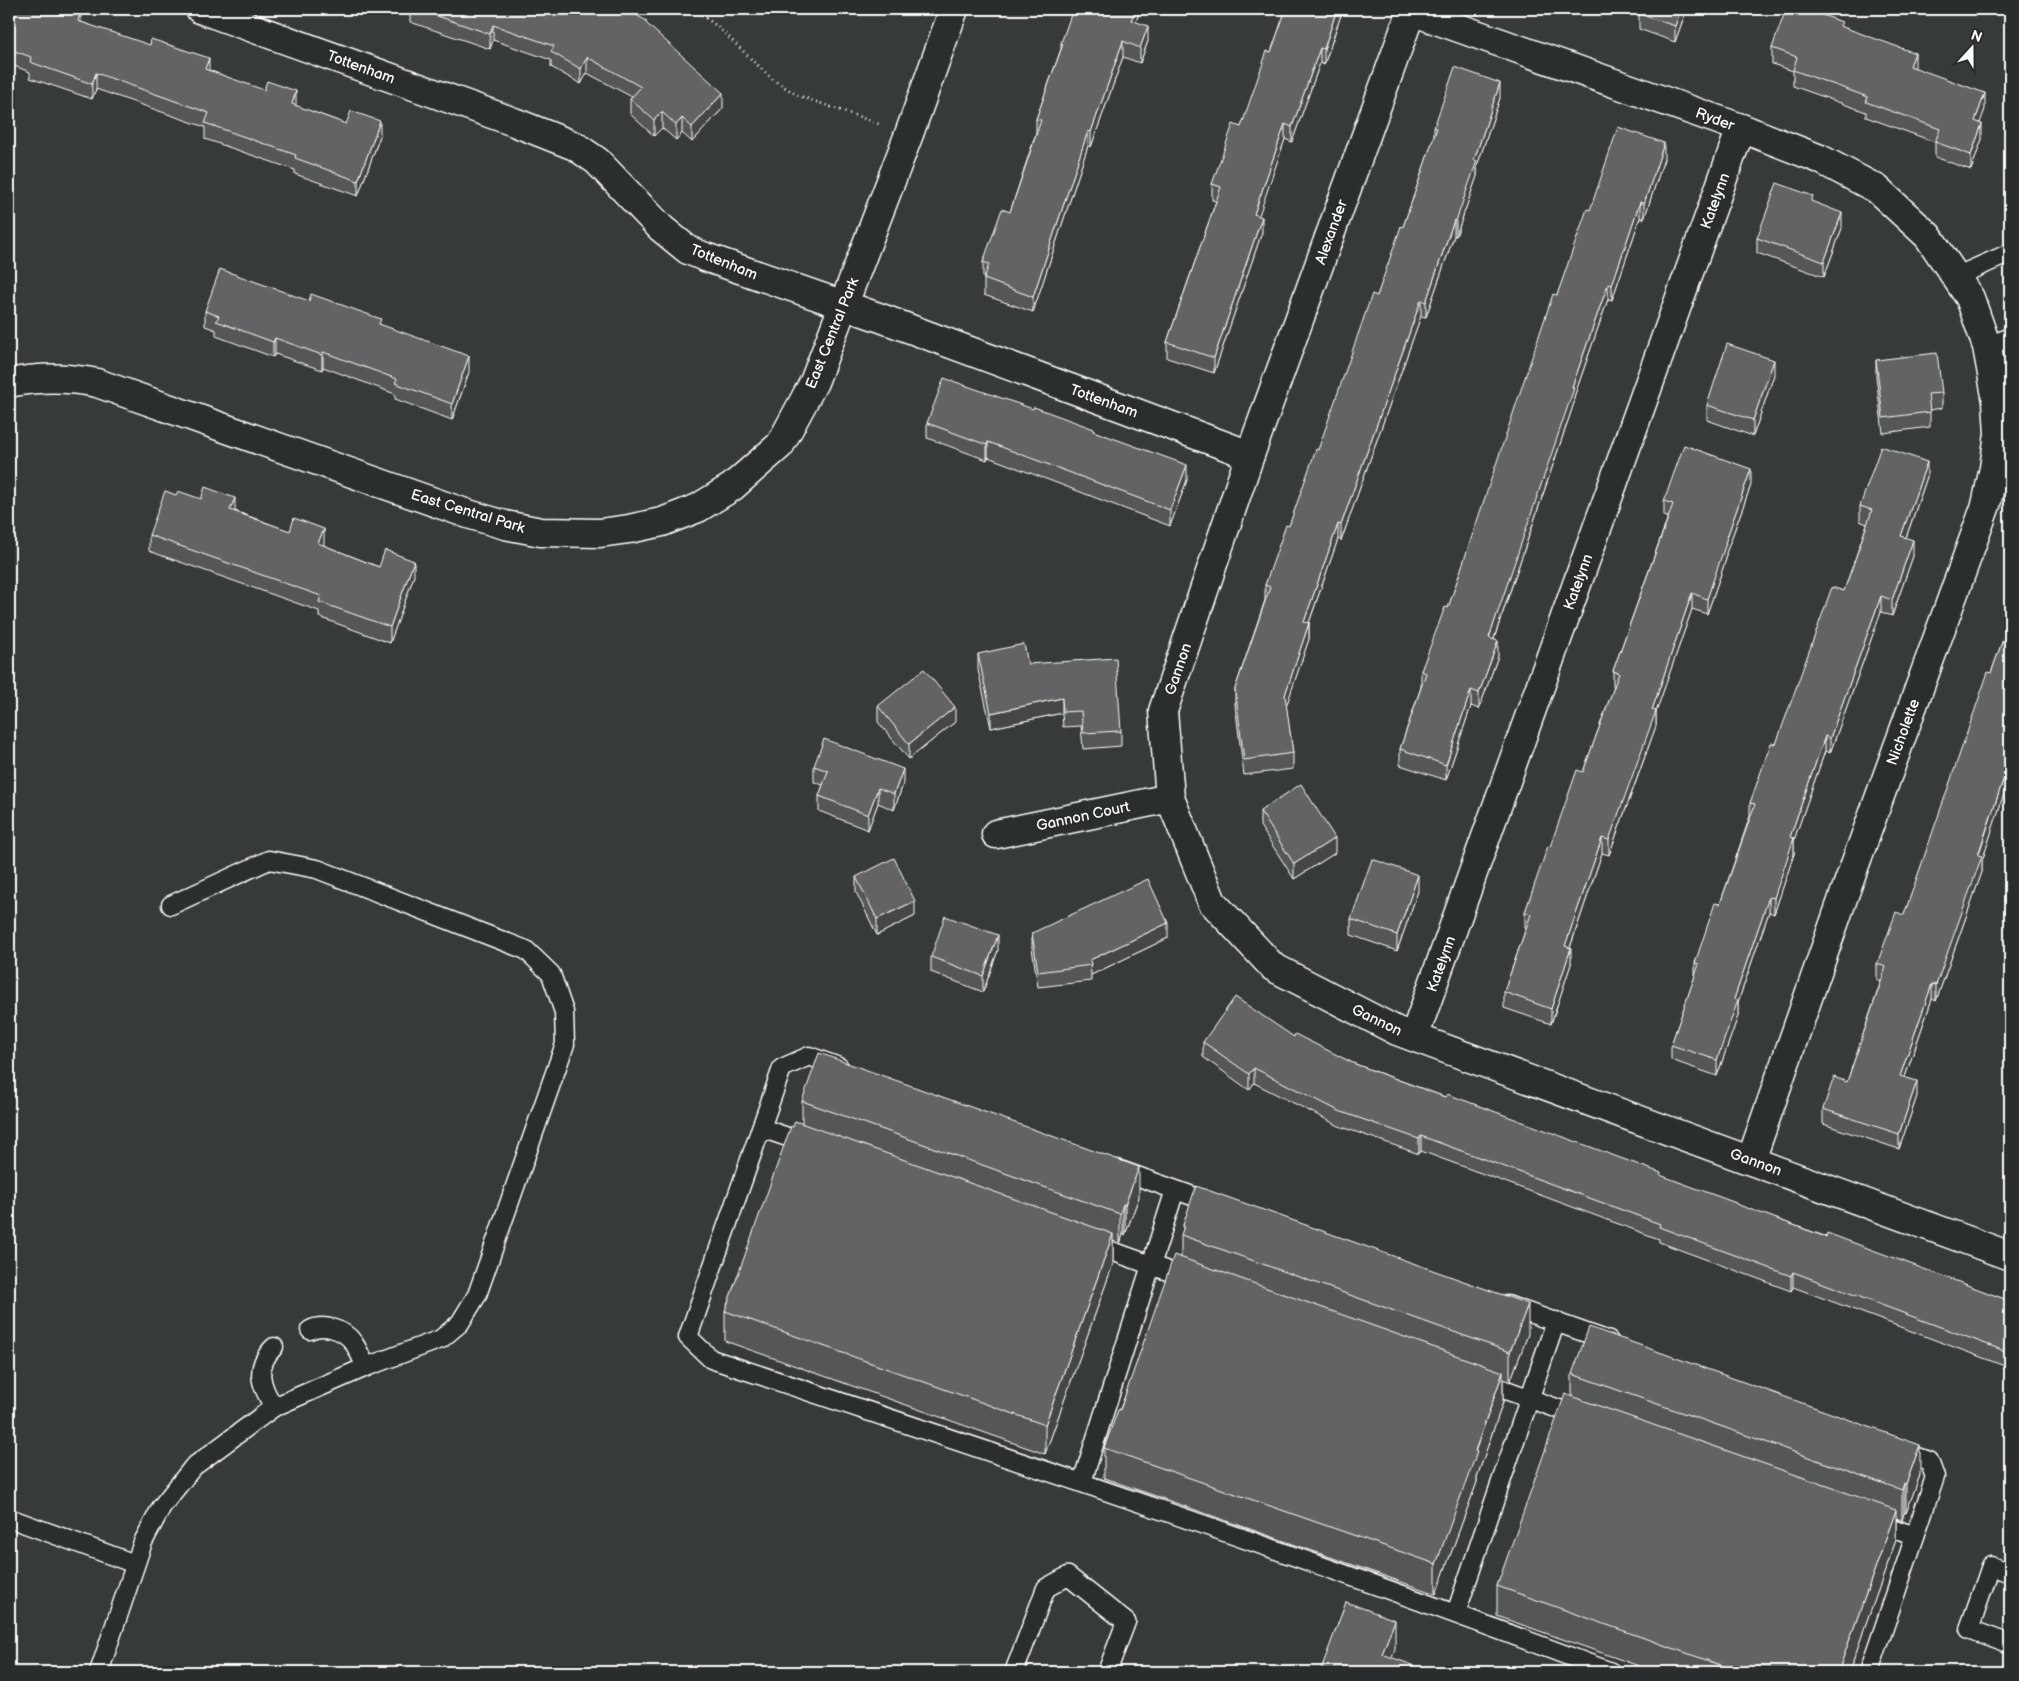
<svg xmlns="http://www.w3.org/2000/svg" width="2019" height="1681" viewBox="0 0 2019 1681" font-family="'Balsamiq Sans',sans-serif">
<rect width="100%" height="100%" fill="#373a3b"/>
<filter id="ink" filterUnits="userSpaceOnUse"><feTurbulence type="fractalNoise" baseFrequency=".02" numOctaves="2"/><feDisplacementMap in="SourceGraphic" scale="10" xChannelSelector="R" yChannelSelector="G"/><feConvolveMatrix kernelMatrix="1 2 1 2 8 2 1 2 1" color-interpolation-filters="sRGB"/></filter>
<g filter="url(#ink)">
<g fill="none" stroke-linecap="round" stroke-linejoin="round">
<g stroke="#fff" stroke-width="21">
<g id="service">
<polyline points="1955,277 2010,253"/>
<polyline points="1987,347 2010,337"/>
<path d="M839,1067L809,1056L782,1068L688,1337L711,1359C1013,1459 1314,1559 1611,1672"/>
<polyline points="761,1128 808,1144"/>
<polyline points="1117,1169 1215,1204"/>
<polyline points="1092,1244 1190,1279"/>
<polyline points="1507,1305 1609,1341"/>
<path d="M310,1330C322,1323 344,1329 353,1342C358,1349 362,1359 366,1367"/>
<polyline points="1481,1381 1581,1417"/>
<path d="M274,1407C260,1385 254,1367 274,1347"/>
<polyline points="1082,1482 1175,1190"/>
<polyline points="9,1518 135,1564"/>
<polyline points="1874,1522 1915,1536"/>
<polyline points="2010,1573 1991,1566 1969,1629 2010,1644"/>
<polyline points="1456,1613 1556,1321"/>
<polyline points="99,1672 143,1542 162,1506 193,1467 274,1407 366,1367 441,1339 460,1323 477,1295 565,1044 564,1012 551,974 526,950 317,869 269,860 171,905"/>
<polyline points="1014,1672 1046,1588 1068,1576 1126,1622 1107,1672"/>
<polyline points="1869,1672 1935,1477 1929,1461 1898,1450"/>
</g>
</g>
<g stroke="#fff" stroke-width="31">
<g id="minor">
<polyline points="200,9 514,122 575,146 597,161 661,228 688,250 705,257 881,318 1250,455"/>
<polyline points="1412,9 1250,455 1163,711 1170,798 1212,902 1273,967 1397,1031 2010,1256"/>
<polyline points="1411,11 1741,128 1820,159 1877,189 1928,236 1970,298 1987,347 1997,401 1999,434 1994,468 1986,505 1849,881 1751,1160"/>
<path d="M9,383C39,377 67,377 97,383L468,514L505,525L541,532L600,533L629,529L662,522L698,508L732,487L780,445L814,382L909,134L954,9"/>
<polyline points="996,834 1170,798"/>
<polyline points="1414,1037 1741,128"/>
</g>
</g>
<polyline stroke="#fff" stroke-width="3" stroke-dasharray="1 4" stroke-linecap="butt" points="694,9 718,27 772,79 797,95 882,125"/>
<use href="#service" stroke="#2a2d2e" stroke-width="18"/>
<use href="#minor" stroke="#2a2d2e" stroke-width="28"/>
</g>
<g fill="#555657" stroke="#fff">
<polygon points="9,9 81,22 209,70 296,106 380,136 358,196 295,174 295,170 205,139 205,127 96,89 92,99 30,78 30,72 9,64"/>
<polygon points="410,9 625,9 647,24 723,108 692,142 682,133 676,140 662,128 654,136 630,114 630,99 632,97 587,73 581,84 551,67 551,60 493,40 490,49 410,22"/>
<polygon points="1139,9 1139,13 1136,22 1148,41 1140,63 1123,57 1091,147 1088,146 1033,312 984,295 984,278 983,278 983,262 1010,212 1036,133 1036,119 1061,49 1061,43"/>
<polygon points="1286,9 1343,9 1324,65 1320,63 1292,142 1285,139 1258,216 1262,232 1214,373 1167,358 1167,342 1216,201 1212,200 1212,184 1241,127 1271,52"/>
<polygon points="1623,9 1686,9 1686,11 1675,42 1639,29 1639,14"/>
<polygon points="1842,27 1915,68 1985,109 1979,123 1982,139 1971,170 1935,157 1935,142 1866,117 1866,112 1793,86 1793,71 1772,64 1772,48"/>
<polygon points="1500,98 1477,166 1477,176 1456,236 1454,236 1426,317 1421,316 1341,541 1338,539 1309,623 1309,639 1286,706 1293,753 1293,769 1244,775 1235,705 1235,689 1265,600 1265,585 1289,526 1377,296 1403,227 1434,137 1434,127"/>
<polygon points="1664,159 1644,219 1640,218 1612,300 1608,299 1574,397 1574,403 1494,639 1498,656 1479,709 1471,706 1446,780 1400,765 1400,749 1421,687 1421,671 1448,608 1557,295 1590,210"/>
<polygon points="1813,202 1842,228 1824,277 1757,253 1757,238"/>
<polygon points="309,301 381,325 469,372 452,420 395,399 395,394 323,367 322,370 275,354 273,357 216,336 216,330 205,326 205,311"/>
<polygon points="1876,360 1942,393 1942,408 1930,410 1930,427 1883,433 1876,376"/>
<polygon points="1774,375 1753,436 1707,420 1707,405"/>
<polygon points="927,423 1094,431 1187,480 1170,526 988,457 987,460 927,438"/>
<polygon points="1927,477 1906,538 1913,556 1892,616 1881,612 1830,753 1825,751 1794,840 1794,854 1774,914 1769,912 1738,1002 1738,1016 1717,1076 1671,1060 1671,1045 1695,976 1695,963 1720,904 1750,816 1750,803 1844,591 1867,524 1860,521 1860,506"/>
<polygon points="1751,485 1726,553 1726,559 1707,614 1692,609 1656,712 1656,726 1638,776 1609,855 1602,853 1570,948 1571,964 1551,1024 1504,1008 1504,992 1526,928 1525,928 1525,912 1550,847 1583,772 1614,687 1613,686 1613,671 1668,517 1664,516 1664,501"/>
<polygon points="235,511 324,544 323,545 379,567 414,576 390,643 319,617 319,611 149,551 149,535"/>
<polygon points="2010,620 2010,775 1982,861 1982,872 1936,1001 1932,999 1905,1077 1917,1096 1899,1149 1823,1124 1823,1109 1847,1082 1881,981 1877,980 1877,964 1904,915"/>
<polygon points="978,654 1121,731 1121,746 1083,749 1081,726 1063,727 1062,713 991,728 978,670"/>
<polygon points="878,706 955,722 909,759 878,722"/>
<polygon points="814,766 903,784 894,810 878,803 868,830 819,811 819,796 823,785 814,782"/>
<polygon points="1260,811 1335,853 1294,879 1260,826"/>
<polygon points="856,877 915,916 877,935 856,892"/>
<polygon points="1418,891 1397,951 1351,935 1351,919"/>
<polygon points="1032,933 1168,938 1091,975 1091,981 1038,987 1032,948"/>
<polygon points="998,950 983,992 931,972 931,957"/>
<polygon points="1294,1037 1355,1064 1661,1176 1736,1205 2010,1301 2010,1368 1793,1287 1791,1291 1659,1242 1659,1239 1421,1151 1419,1154 1339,1126 1254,1083 1249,1090 1203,1057 1203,1042"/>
<polygon points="802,1101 1139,1197 1125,1235 1123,1234 1120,1244 1113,1241 1113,1264 1045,1454 725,1341 725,1311 793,1127 802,1124"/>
<polygon points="1183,1225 1528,1334 1510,1382 1503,1379 1503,1402 1477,1477 1477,1482 1436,1594 1104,1478 1104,1448 1181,1258 1181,1235 1183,1231"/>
<polygon points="1572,1374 1920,1475 1906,1513 1904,1513 1902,1520 1896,1518 1896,1540 1849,1672 1656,1672 1497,1616 1497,1586 1572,1396"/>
</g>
<g fill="#454647" stroke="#fff">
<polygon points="1136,9 1139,9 1139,13 1131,35 1131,20"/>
<polygon points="1337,9 1343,9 1324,65 1324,49"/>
<polygon points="1681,9 1686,9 1686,11 1675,42 1675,26"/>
<polygon points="81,11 81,27 78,21"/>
<polygon points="493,25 493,40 490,49 490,34"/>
<polygon points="1148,26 1148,41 1140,63 1140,48"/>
<polygon points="1123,41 1123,57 1091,147 1091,132"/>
<polygon points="1320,48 1320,63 1292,142 1292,127"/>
<polygon points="1915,53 1915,68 1910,66"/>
<polygon points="587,57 587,73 581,84 581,69"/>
<polygon points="209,58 209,73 205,69"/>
<polygon points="96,73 96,89 92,99 92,84"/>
<polygon points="1500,83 1500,98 1477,166 1477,176 1456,236 1456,221 1474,160"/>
<polygon points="296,91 296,107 292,104"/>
<polygon points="723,93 723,108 692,142 692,127"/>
<polygon points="1985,93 1985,109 1975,137 1975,121"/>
<polygon points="662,112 662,128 654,136 654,120"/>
<polygon points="682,118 682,133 676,140 676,125"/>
<polygon points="380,121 380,136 358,196 358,181"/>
<polygon points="1285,124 1285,139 1254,230 1254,214"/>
<polygon points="1982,124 1982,139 1971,170 1971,155"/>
<polygon points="1088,131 1088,146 1033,312 1033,297"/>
<polygon points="1664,143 1664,159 1644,219 1644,204"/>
<polygon points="1640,202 1640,218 1612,300 1612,285"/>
<polygon points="1842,213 1842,228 1824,277 1824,262"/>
<polygon points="1262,217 1262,232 1214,373 1214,358"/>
<polygon points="1454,220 1454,236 1426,317 1426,302"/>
<polygon points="1608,284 1608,299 1574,397 1574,403 1489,653 1489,638 1572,387"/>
<polygon points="1421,300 1421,316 1341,541 1341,525"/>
<polygon points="275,338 275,354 273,357 273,342"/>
<polygon points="323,352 323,367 322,370 322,355"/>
<polygon points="469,356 469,372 452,420 452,404"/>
<polygon points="1774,360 1774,375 1753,436 1753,420"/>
<polygon points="988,442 988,457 987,460 987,445"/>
<polygon points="1927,462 1927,477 1901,552 1901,536"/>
<polygon points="1187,465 1187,480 1170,526 1170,510"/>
<polygon points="1751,469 1751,485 1726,553 1726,559 1707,614 1707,599 1725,543"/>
<polygon points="235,498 235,513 230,510"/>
<polygon points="1338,524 1338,539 1304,637 1304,622"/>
<polygon points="324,529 324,544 318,559 318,543"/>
<polygon points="1913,540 1913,556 1892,616 1892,600"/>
<polygon points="414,561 414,576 390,643 390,627"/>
<polygon points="1692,593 1692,609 1656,712 1656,726 1609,855 1609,840 1652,710"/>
<polygon points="1881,596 1881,612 1830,753 1830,738"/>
<polygon points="1309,623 1309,639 1285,710 1285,695"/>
<polygon points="1498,641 1498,656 1479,709 1479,693"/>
<polygon points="1471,690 1471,706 1446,780 1446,765"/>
<polygon points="1062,698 1062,713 991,728 991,713"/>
<polygon points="955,707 955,722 909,759 909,744"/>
<polygon points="1825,736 1825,751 1794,840 1794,854 1774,914 1774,898 1790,837"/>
<polygon points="2010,759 2010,775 1982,861 1982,872 1936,1001 1936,985"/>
<polygon points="903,769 903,784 894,810 894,794"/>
<polygon points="878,788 878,803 868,830 868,815"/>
<polygon points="1335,838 1335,853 1294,879 1294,864"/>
<polygon points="1602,838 1602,853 1565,962 1565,946"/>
<polygon points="1418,875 1418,891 1397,951 1397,935"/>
<polygon points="1769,897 1769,912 1738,1002 1738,1016 1717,1076 1717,1060 1734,999"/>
<polygon points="915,901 915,916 877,935 877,919"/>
<polygon points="1168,923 1168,938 1091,975 1090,960"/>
<polygon points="998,935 998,950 983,992 983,976"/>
<polygon points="1571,948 1571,964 1551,1024 1551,1009"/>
<polygon points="1932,984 1932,999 1900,1091 1900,1076"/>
<polygon points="1254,1068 1254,1083 1249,1090 1249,1074"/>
<polygon points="1917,1081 1917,1096 1899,1149 1899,1134"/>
<polygon points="1421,1136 1421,1151 1419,1154 1419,1139"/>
<polygon points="1139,1167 1139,1197 1125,1235 1125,1205"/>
<polygon points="1123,1204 1123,1234 1120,1244 1120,1214"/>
<polygon points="1113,1234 1113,1264 1045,1454 1045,1425"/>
<polygon points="1793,1272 1793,1287 1791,1291 1791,1276"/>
<polygon points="1528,1304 1528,1334 1510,1382 1510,1352"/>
<polygon points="1503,1372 1503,1402 1477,1477 1477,1482 1436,1594 1436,1564"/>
<polygon points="1920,1445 1920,1475 1906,1513 1906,1484"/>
<polygon points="1904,1483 1904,1513 1902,1520 1902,1490"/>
<polygon points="1896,1510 1896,1540 1849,1672 1838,1672"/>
<polygon points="1395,1620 1395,1649 1386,1672 1382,1654"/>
</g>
<g fill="#636465" stroke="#fff">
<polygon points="9,9 74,9 81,11 78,21 150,45 151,39 209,58 205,69 264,90 267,81 296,91 292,104 346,124 351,111 380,121 358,181 295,158 296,155 205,123 209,113 96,73 92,84 30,62 31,57 9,49"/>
<polygon points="417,9 625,9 647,21 646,23 723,93 692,127 682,118 676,125 662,112 654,120 630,99 641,87 587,57 581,69 551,52 554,46 493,25 490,34"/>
<polygon points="1073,9 1136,9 1131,20 1148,26 1140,48 1123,41 1091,132 1088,131 1033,297 984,279 989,264 983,262 1002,209 1010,212 1041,120 1036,119 1063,44 1061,43"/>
<polygon points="1286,9 1337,9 1324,49 1320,48 1292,127 1285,124 1254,214 1262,217 1214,358 1167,342 1221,187 1212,184 1233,124 1241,127 1267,51 1271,52"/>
<polygon points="1640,9 1681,9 1675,26 1639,14"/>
<polygon points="1786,9 1806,9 1842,22 1840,26 1915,53 1910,66 1985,93 1975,121 1982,124 1971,155 1935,142 1940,129 1866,102 1868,97 1793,70 1797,57 1772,48"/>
<polygon points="1455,67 1500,83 1474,160 1477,161 1456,221 1454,220 1426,302 1421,300 1341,525 1338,524 1304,622 1309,623 1285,695 1293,753 1244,760 1235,689 1270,587 1265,585 1286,525 1289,526 1316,449 1318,450 1372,294 1377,296 1401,226 1403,227 1437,128 1434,127"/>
<polygon points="1618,127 1664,143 1644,204 1640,202 1612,285 1608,284 1572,387 1574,388 1489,638 1498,641 1479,693 1471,690 1446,765 1400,749 1426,673 1421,671 1445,607 1448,608 1553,294 1557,295 1587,209 1590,210"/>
<polygon points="1777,183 1813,196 1811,201 1842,213 1824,262 1757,238"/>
<polygon points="220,269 309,301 311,294 381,319 379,324 469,356 452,404 395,383 397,379 323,352 322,355 275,338 273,342 216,321 219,316 205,311"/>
<polygon points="1727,344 1774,360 1753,420 1707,405"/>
<polygon points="1937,353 1942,393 1928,394 1930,412 1883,418 1876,360"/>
<polygon points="944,378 1033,409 1034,407 1094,429 1093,431 1187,465 1170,510 988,442 987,445 927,423"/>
<polygon points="1684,445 1751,469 1725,543 1726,543 1707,599 1692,593 1652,710 1656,711 1609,840 1602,838 1565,946 1571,948 1551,1009 1504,992 1531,914 1525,912 1548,846 1550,847 1577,770 1583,772 1619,673 1613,671 1673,504 1664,501"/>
<polygon points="1881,446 1927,462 1901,536 1913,540 1892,600 1881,596 1830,738 1825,736 1790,837 1794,838 1774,898 1769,897 1734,999 1738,1000 1717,1060 1671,1045 1699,964 1695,963 1715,903 1720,904 1755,804 1750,803 1771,743 1776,744 1832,587 1844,591 1872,510 1860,506"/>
<polygon points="205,487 235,498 230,510 290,531 294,518 324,529 318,543 379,567 385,550 414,561 390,627 319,602 321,596 149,535 165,491 176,495 178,491 201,499"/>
<polygon points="2010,620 2010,759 1978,855 1982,856 1936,985 1932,984 1900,1076 1917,1081 1899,1134 1823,1109 1834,1077 1847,1082 1886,967 1877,964 1896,912 1904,915 1988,672 1991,673"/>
<polygon points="1024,644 1028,664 1116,658 1121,731 1083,733 1081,711 1063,712 1062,698 991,713 978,654"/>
<polygon points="924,669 955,707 909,744 878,706"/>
<polygon points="824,739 903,769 894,794 878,788 868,815 819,796 828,771 814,766"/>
<polygon points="1301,784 1335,838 1294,864 1260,811"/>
<polygon points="894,858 915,901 877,919 856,877"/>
<polygon points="1372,859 1418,875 1397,935 1351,919"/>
<polygon points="1148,879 1168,923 1090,960 1091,965 1038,972 1032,933"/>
<polygon points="945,916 998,935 983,976 931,957"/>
<polygon points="1235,997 1294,1037 1295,1034 1355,1064 1445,1097 1447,1094 1661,1173 1660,1175 1736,1203 1736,1204 1826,1237 1827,1233 2010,1301 2010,1353 1793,1272 1791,1276 1659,1227 1660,1224 1421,1136 1419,1139 1339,1111 1254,1068 1249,1074 1203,1042"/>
<polygon points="819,1053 1139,1167 1125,1205 1123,1204 1120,1214 802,1101"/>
<polygon points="795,1121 1113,1234 1045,1425 725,1311 791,1126 793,1127"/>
<polygon points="1196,1186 1528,1304 1510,1352 1181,1235 1184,1226 1183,1225"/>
<polygon points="1174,1255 1503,1372 1475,1451 1477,1452 1436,1564 1104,1448 1118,1410 1120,1410"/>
<polygon points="1589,1327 1920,1445 1906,1484 1904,1483 1902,1490 1572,1374"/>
<polygon points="1565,1394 1896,1510 1838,1672 1740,1672 1497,1586"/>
<polygon points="1346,1602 1395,1620 1382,1654 1432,1672 1320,1672"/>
<polygon points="1285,1670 1292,1672 1284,1672"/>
</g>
</g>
<g text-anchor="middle" stroke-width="5" stroke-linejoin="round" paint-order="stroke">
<g font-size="15" fill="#fff" stroke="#2a2d2e">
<text transform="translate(361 67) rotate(20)" y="5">Tottenham</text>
<text transform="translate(1715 119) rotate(20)" y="5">Ryder</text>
<text transform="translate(1715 201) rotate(-70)" y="5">Katelynn</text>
<text transform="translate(1331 232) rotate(-70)" y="5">Alexander</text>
<text transform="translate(724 262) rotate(22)" y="5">Tottenham</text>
<text transform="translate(832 333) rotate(-68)" y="5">East Central Park</text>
<text transform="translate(1104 401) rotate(20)" y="5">Tottenham</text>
<text transform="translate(468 511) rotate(17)" y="5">East Central Park</text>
<text transform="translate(1578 582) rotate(-70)" y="5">Katelynn</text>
<text transform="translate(1178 669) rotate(-71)" y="5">Gannon</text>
<text transform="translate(1903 732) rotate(-70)" y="5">Nicholette</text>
<text transform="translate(1083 816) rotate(-12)" y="5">Gannon Court</text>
<text transform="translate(1441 964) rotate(-70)" y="5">Katelynn</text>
<text transform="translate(1377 1020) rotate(26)" y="5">Gannon</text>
<text transform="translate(1756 1162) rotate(20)" y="5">Gannon</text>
</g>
</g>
<rect width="2019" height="1681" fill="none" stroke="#2a2d2e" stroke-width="30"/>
<rect x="15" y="15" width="1989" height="1651" fill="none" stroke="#fff" stroke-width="2" filter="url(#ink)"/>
<g transform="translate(1972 48) rotate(21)" stroke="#2a2d2e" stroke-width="4" paint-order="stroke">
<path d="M0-4L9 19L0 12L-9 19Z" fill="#ffffff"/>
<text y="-8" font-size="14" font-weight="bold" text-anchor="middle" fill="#ffffff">N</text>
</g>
</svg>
